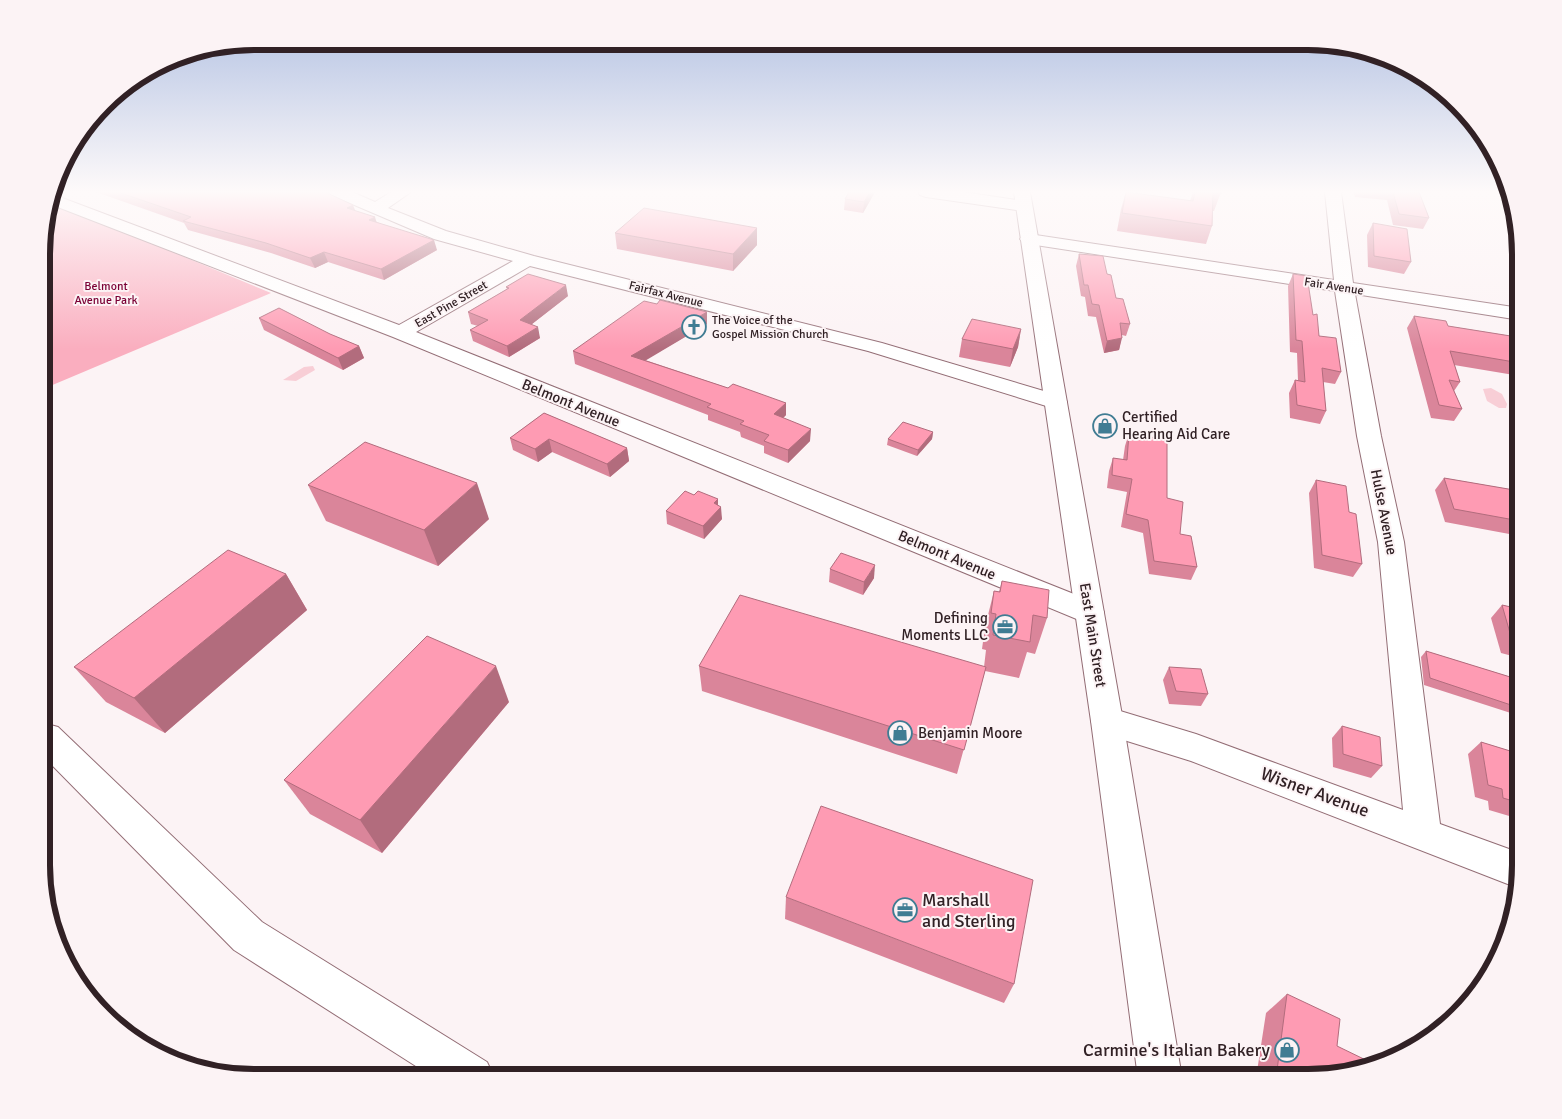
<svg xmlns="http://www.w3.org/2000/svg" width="1562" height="1119" viewBox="0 0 1562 1119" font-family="Signika,sans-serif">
<rect width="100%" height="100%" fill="#fcf3f5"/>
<polygon fill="#faaebf" points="50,203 79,213 271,293 43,389 43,226"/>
<g fill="#f8ced6">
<polygon points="313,366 315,370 296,381 283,380 304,367"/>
<polygon points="1491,388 1502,394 1507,404 1506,408 1499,408 1487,401 1483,389"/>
</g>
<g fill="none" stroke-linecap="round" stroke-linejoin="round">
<g stroke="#936d75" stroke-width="2">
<g id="minor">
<polygon points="329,192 352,192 375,202 391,192 411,192 388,208 446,231 534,256 882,343 1064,397 1067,402 1064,407 1056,409 868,351 530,266 416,332 1099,604 1104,612 1099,620 1089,623 1079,620 393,337 50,204 53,195 57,196 399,325 513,261 434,239 331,195"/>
<polygon points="918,192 963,192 1023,201 1029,203 1031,206 1029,209 1023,211 926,197 920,195"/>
<polygon points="1325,192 1341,192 1353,283 1520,308 1520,320 1355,294 1381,436 1404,542 1440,824 1520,853 1520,879 1518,888 1191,761 1095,731 1091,721 1095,711 1107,707 1196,734 1403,810 1378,542 1357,436 1335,291 1029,244 1023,243 1020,239 1023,235 1029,234 1334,280"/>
<polygon points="43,723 58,727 262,922 487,1062 494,1077 433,1077 234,950 43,756"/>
</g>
</g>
<g stroke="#936d75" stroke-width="2">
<polygon id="major" points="1014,192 1030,192 1123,721 1182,1078 1138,1078 1091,721"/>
</g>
<use href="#minor" fill="#fff" fill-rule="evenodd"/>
<use href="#major" fill="#fff" fill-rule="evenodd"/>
</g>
<g fill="#da859a">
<polygon points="96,192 325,192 355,211 377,222 437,250 384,280 328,262 315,268 271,253 188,230 184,223"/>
<polygon points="875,192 863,213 844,210 845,199"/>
<polygon points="1126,192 1190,201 1193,192 1221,192 1214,211 1213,211 1212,226 1206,244 1117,231 1121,209"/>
<polygon points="1353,192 1419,192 1429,218 1423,229 1393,225 1387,200 1355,197"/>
<polygon points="1373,223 1411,262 1404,274 1368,267 1367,235"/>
<polygon points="615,233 757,245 733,271 617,249"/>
<polygon points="1079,254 1107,274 1116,298 1130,324 1126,336 1122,335 1119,350 1104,353 1096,317 1088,316 1085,297 1081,296 1076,266"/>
<polygon points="1293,274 1313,315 1319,336 1341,372 1335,384 1323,382 1326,411 1320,424 1290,418 1289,393 1295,380 1298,381 1297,353 1290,352 1288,286"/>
<polygon points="506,287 568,296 532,324 540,338 509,357 473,341 470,330 478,326 471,324 468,312 507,289"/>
<polygon points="1414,316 1448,326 1517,337 1513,326 1520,316 1520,376 1454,365 1460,382 1454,391 1462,409 1454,421 1431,418 1407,328"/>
<polygon points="259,318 330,334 359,346 364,358 343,370 264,330"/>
<polygon points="707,324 645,360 728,388 786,403 786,415 783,418 810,441 788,463 764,453 764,446 741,437 740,432 708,420 708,415 575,364 573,351"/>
<polygon points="1021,329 1018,347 1010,367 959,357 962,339"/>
<polygon points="544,413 627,448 629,461 610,477 552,452 538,462 513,450 510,438"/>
<polygon points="933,432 932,439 917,456 887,445 888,439"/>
<polygon points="1129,433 1167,498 1180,534 1197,567 1191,580 1149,574 1143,533 1121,527 1127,492 1107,488 1109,471 1113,458 1123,460 1125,446"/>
<polygon points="1444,478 1520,491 1520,536 1445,522 1435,490"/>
<polygon points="1316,480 1349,512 1362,564 1353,577 1314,568 1309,493"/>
<polygon points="308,485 489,519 438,566 326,521"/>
<polygon points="694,495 718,499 718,505 722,519 704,539 667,524 666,511"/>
<polygon points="830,569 874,578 863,595 829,582"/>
<polygon points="286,574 307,610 165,733 106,702 74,667"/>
<polygon points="1002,581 1047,618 1035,654 1027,652 1019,678 985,671 957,774 702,691 699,666 984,667 986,650 982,649 985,627 994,591 999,592"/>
<polygon points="1502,605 1520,609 1520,658 1501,653 1491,618"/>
<polygon points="1426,651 1520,680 1520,716 1424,685 1421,657"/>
<polygon points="1169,667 1208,694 1201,706 1169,704 1163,680"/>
<polygon points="509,702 382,853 310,814 284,780"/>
<polygon points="1342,726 1382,766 1371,778 1333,767 1332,738"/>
<polygon points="1481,742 1520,754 1520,814 1516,818 1489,810 1488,801 1475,797 1468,754"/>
<polygon points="786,897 1014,984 1004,1003 785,919"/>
<polygon points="1287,994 1337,1046 1308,1078 1256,1078 1266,1013"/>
</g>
<g fill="#b26c7d">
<polygon points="870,192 875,192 863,213 864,202"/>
<polygon points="353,205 357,215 347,208"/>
<polygon points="375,217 378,227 369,220"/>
<polygon points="757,228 757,245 733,271 733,254"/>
<polygon points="434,240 437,250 384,280 381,269"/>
<polygon points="324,252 328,262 315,268 310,258"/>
<polygon points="566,285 568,296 523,331 520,320"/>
<polygon points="707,312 707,324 633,368 631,356"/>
<polygon points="538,327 540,338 509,357 507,346"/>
<polygon points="1021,329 1018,347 1010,367 1013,349"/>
<polygon points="1122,338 1119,350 1104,353 1107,341"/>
<polygon points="359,346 364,358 343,370 338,358"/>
<polygon points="786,403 786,415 774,427 774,414"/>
<polygon points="811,429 810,441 788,463 788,450"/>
<polygon points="933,432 932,439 917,456 918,450"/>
<polygon points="549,439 552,452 538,462 535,449"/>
<polygon points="627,448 629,461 610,477 607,464"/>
<polygon points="477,483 489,519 438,566 424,530"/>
<polygon points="718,499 718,510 721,507 722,519 704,539 703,526 714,503"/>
<polygon points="875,565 874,578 863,595 864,582"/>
<polygon points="286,574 307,610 165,733 134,698"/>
<polygon points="496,666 509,702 382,853 360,820"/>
</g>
<g fill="#fe9bb3" stroke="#b26c7d">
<polygon points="118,192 325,192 353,205 347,208 375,217 369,220 434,240 381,269 324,252 310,258 266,243 183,221 191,217"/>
<polygon points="849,192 870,192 864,202 845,199"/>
<polygon points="1126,192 1193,201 1195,192 1221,192 1221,194 1213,193 1212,226 1122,213"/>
<polygon points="1393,192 1419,192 1429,218 1399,214"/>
<polygon points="644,208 757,228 733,254 615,233"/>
<polygon points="1373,223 1407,229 1411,262 1374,256"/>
<polygon points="1079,254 1103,256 1107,274 1111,275 1116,298 1123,299 1130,324 1120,323 1122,338 1107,341 1099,305 1092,304 1088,285 1084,285"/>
<polygon points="528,274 566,285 520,320 538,327 507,346 470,330 488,320 468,312 509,288 506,287"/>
<polygon points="1293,274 1307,276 1313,315 1317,314 1319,336 1336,338 1341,372 1322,368 1326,411 1297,405 1295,380 1305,382 1302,341 1296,340"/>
<polygon points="660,300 707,312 631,356 728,388 733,384 786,403 774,414 811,429 788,450 764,441 769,435 740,424 744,421 707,407 711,404 573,351 644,301 657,304"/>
<polygon points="279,308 330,334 359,346 338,358 259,318"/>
<polygon points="1414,316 1446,321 1448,326 1517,337 1520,344 1520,363 1450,351 1460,382 1449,380 1462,409 1439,405"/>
<polygon points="972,319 1021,329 1013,349 962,339"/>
<polygon points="544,413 627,448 607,464 549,439 535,449 510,438"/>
<polygon points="903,422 933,432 918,450 888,439"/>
<polygon points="1129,433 1167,440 1167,498 1183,502 1180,534 1191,536 1197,567 1154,561 1148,520 1126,514 1132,479 1112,475 1113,458 1127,460"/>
<polygon points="365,442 477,483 424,530 308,485"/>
<polygon points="1444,478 1520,491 1520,521 1454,509"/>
<polygon points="1316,480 1346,486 1349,512 1356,514 1362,564 1322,555"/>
<polygon points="685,491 694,495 698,491 718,499 714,503 721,507 703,526 666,511"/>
<polygon points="228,550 286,574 134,698 74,667"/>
<polygon points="841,553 875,565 864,582 830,569"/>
<polygon points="1002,581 1049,590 1047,618 1033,615 1030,642 993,635 996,614 991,613 994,591 1000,592"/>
<polygon points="740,595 986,667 964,750 699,666"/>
<polygon points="1502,605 1520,609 1520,642 1512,640"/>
<polygon points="427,636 496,666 360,820 284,780"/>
<polygon points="1426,651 1520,680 1520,708 1430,678"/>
<polygon points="1169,667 1201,669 1208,694 1176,691"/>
<polygon points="1342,726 1380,737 1382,766 1343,754"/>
<polygon points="1481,742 1520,754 1520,803 1503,798 1502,789 1488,785"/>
<polygon points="821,806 1033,880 1014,984 786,897"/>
<polygon points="1287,994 1340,1019 1337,1046 1372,1063 1308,1078 1276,1078"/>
</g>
<linearGradient id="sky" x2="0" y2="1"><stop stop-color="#aebee1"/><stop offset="0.55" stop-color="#fefafa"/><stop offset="1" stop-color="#fefafa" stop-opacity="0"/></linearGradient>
<rect width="1562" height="349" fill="url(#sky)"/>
<defs>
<g id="church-ring" transform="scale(1.25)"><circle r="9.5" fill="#fcf3f5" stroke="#407c93" stroke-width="1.5"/><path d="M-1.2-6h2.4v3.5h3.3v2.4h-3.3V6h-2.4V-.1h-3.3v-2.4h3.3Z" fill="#407c93"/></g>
<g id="shop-ring" transform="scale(1.25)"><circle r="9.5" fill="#fcf3f5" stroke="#407c93" stroke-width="1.5"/><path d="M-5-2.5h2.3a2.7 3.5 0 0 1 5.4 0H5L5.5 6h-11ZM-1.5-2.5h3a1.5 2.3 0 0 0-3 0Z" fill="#407c93"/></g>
<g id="office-ring" transform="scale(1.25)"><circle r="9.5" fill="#fcf3f5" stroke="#407c93" stroke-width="1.5"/><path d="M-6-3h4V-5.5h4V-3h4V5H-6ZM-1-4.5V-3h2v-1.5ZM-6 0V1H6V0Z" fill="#407c93"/></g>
</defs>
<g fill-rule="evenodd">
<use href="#church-ring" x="694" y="327"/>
<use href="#shop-ring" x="1105" y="426"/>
<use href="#office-ring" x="1005" y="627"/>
<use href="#shop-ring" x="900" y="733"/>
<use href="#office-ring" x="905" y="910"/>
<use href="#shop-ring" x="1287" y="1050"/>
</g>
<g text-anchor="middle" stroke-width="4" stroke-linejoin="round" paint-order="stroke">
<g font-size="12" fill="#7a0035" stroke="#fcf3f5">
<text x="106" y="290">Belmont<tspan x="106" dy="14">Avenue Park</tspan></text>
</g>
<g font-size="12" fill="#312125" stroke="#fcf3f5">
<text transform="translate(1334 286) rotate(9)" y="4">Fair Avenue</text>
<text transform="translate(666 294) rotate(14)" y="4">Fairfax Avenue</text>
<text transform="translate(451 304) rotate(-30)" y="4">East Pine Street</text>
</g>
<g font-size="12" fill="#312125" stroke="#fcf3f5" text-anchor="start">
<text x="712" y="324">The Voice of the<tspan x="712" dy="14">Gospel Mission Church</tspan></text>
</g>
<g font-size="15" fill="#312125" stroke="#fcf3f5">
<text transform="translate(571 403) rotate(22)" y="5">Belmont Avenue</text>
<text transform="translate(1384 512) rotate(79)" y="5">Hulse Avenue</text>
<text transform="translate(947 555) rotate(23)" y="5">Belmont Avenue</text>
<text transform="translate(1093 635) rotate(81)" y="5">East Main Street</text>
</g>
<g font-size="15" fill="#312125" stroke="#fcf3f5" text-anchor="start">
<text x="1122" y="422">Certified<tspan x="1122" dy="17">Hearing Aid Care</tspan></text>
<text x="988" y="623" text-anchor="end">Defining<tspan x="988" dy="17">Moments LLC</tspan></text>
<text x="918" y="738">Benjamin Moore</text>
</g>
<g font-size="18" fill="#312125" stroke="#fcf3f5">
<text transform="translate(1315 792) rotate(20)" y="6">Wisner Avenue</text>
</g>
<g font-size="18" fill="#312125" stroke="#fcf3f5" text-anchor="start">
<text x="922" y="906">Marshall<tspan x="922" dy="21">and Sterling</tspan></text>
<text x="1270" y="1056" text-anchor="end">Carmine's Italian Bakery</text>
</g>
</g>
<path d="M0 0H1562V1119H0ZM254 50H1308A204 204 0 0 1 1512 254V865A204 204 0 0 1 1308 1069H254A204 204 0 0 1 50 865V254A204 204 0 0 1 254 50Z" fill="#fcf3f5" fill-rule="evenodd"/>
<path fill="none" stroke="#312125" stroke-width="6" d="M254 50H1308A204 204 0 0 1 1512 254V865A204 204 0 0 1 1308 1069H254A204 204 0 0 1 50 865V254A204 204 0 0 1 254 50Z"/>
</svg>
